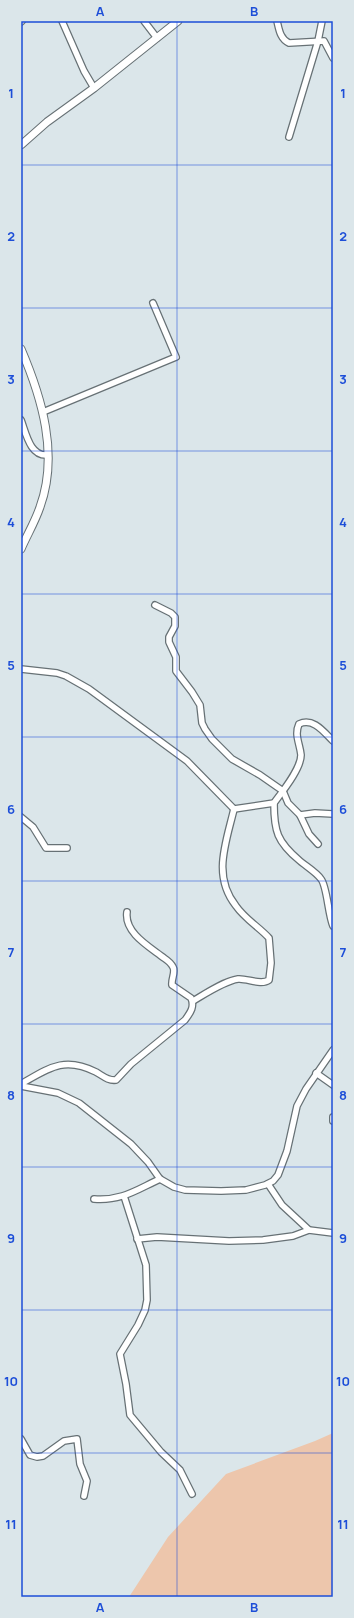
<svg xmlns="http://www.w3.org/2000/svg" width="354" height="1618" viewBox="0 0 354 1618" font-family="Manrope,sans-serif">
<rect width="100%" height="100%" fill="#dbe6ea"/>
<polygon fill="#edc6ac" points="333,1433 333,1597 129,1597 168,1537 226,1474 315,1441"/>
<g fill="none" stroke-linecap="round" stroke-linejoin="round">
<g stroke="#677175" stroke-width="8">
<g id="minor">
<polyline points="62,21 84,71 94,88"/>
<polyline points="144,21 157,38"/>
<path d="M277,21C279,29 280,39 289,43L324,41L333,58"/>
<polyline points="21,22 22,21"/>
<polyline points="289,137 318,41 322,21"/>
<polyline points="43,412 176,357 153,303"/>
<path d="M21,420C26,433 30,457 48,455"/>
<polyline points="155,605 171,613 175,617 175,626 169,637 169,642 176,657 176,671 192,692 200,705 202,723 205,729 212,739 232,759 260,775 283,791 288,803 300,815 309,834 318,844"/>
<polyline points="21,669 57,673 66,676 89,689 187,761 234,809"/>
<path d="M274,803C274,831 277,842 300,861C307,867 316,872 321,879C327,886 328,914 333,926"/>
<path d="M234,809L274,803C282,792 301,769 301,755C300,744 294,735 299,724C313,717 324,732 333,741"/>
<polyline points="300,815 315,813 333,814"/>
<polyline points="21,817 33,827 46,848 67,848"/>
<path d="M193,1001C205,994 224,981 238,979C247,978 261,986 269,980L271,963L269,938C259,927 245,919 236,906C212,876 226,843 234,809"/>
<polyline points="316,1073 333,1085"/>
<path d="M21,1084C49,1068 64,1056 96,1072C103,1076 108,1081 116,1080L131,1064L185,1020C190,1013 195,1007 191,998L172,985C171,979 176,972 173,967C171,963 167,960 164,958C150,947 124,933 127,912"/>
<polyline points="21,1086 58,1093 79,1103 131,1144 148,1162 160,1179 174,1187 185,1190 221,1191 246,1190 265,1185 273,1181 278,1175 287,1151 297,1106 306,1089 333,1050"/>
<polyline points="333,1117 333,1121"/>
<polyline points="268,1184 282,1205 309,1230 333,1233"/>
<polyline points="124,1196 146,1265 147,1300 145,1310 138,1325 120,1354 126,1384 130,1415 161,1452 180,1470 192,1494"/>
<path d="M94,1199C122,1201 136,1190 160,1179"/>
<polyline points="137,1239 157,1237 229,1241 263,1240 293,1236 309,1230"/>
<polyline points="21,1439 30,1455 37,1457 43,1456 64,1441 77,1439 80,1464 87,1481 84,1496"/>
</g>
</g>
<g stroke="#677175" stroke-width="9">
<g id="tertiary">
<polyline points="21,145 47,122 94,88 178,21"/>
<path d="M21,349C42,398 59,455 40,507C35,522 27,535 21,549"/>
</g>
</g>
<use href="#minor" stroke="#fff" stroke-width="5.5"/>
<use href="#tertiary" stroke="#fff" stroke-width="7"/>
</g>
<path fill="none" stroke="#1d4ed8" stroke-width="1" stroke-opacity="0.55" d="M177,21V1597M21,165H333M21,308H333M21,451H333M21,594H333M21,737H333M21,881H333M21,1024H333M21,1167H333M21,1310H333M21,1453H333"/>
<rect width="354" height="1618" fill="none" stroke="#dbe6ea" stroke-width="44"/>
<rect x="22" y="22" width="310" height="1574" fill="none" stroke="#1d4ed8" stroke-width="1.5"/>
<g font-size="13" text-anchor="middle" font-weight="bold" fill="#1d4ed8">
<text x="100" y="16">A</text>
<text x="254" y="16">B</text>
<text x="11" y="98">1</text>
<text x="343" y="98">1</text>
<text x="11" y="241">2</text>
<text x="343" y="241">2</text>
<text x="11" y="384">3</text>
<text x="343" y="384">3</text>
<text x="11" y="527">4</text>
<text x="343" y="527">4</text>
<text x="11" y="670">5</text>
<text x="343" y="670">5</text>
<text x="11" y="814">6</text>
<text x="343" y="814">6</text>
<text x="11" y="957">7</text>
<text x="343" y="957">7</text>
<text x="11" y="1100">8</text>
<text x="343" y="1100">8</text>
<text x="11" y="1243">9</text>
<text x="343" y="1243">9</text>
<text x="11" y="1386">10</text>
<text x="343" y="1386">10</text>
<text x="11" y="1529">11</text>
<text x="343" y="1529">11</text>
<text x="100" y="1612">A</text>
<text x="254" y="1612">B</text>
</g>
</svg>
